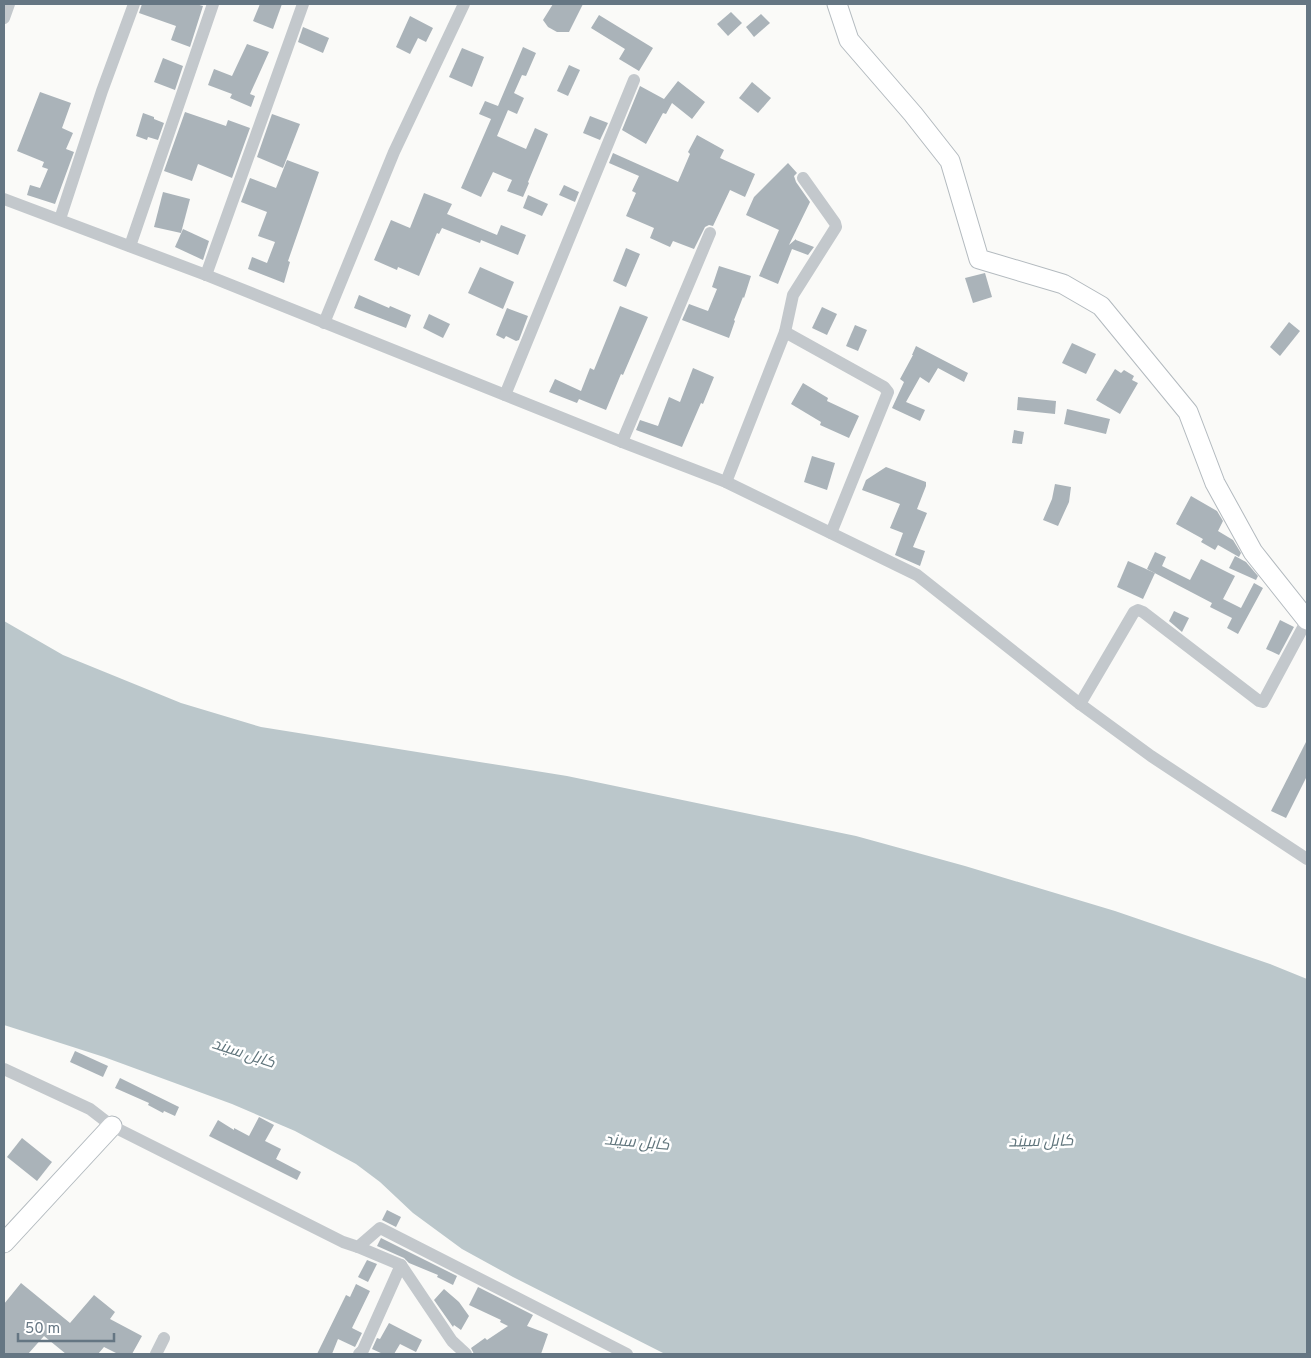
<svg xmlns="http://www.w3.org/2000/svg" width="1311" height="1358" viewBox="0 0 1311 1358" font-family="Overpass,Cairo,sans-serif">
<rect width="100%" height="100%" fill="#fafaf8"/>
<polygon fill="#bbc7cb" points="4,621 63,655 181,703 261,727 567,776 856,836 965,866 1115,911 1270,964 1307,979 1307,1354 665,1354 513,1277 462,1249 413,1213 380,1182 356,1164 295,1131 232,1104 104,1057 4,1025"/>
<g fill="#aab3b9">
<polygon points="142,4 196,4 203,6 190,47 171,40 176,26 139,13"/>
<polygon points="260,4 282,4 273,29 253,21"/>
<polygon points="553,4 583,4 569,32 557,32 548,27 543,20"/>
<polygon points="731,12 742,23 728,36 717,24"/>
<polygon points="761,14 770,23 754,37 746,27"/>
<polygon points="599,15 653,48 639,71 619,59 625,49 591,28"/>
<polygon points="410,16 433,28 426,42 418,38 410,54 396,47"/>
<polygon points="303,27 329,38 323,53 298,42"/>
<polygon points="247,44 269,52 250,94 255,96 251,107 230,98 232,94 208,85 214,69 232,76"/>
<polygon points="523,47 536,53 526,76 522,75 514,93 524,98 517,114 508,110 497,136 526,149 535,128 548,134 528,182 529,183 523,197 507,191 512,180 493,172 481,197 461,188 491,119 479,114 485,101 498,106"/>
<polygon points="462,48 484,57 472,87 449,77"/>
<polygon points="163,58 183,66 175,90 154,82"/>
<polygon points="569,65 580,70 568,96 557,91"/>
<polygon points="678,81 705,102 692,119 672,103 666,114 663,113 646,144 622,130 640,86 664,99"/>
<polygon points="752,82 771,98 758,113 739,98"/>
<polygon points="40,92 71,103 62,128 73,133 66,149 74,152 55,204 27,195 30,185 40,188 48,169 42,167 44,162 17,151"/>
<polygon points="185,112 226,126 228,120 250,128 232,178 198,164 192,181 164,171"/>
<polygon points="143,113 154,117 154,119 164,123 158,140 148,137 147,140 136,136"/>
<polygon points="272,114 300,124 283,168 257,157"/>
<polygon points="590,116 608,123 600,140 583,133"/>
<polygon points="697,135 724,150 720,158 755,174 745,197 730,190 713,226 709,225 705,227 694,249 673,241 670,247 650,238 654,228 626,216 636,193 632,191 639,176 609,163 613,153 678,182 690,154 688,152"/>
<polygon points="287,160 319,172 288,261 290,262 284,283 248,269 252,257 267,263 275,242 258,236 267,212 241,202 250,178 276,188"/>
<polygon points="788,163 797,173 794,176 796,182 810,202 789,245 796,239 796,240 814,247 808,255 792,249 778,284 759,276 779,230 746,215 754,197"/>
<polygon points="564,185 579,192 575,202 559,195"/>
<polygon points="163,192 190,199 181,233 154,227"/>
<polygon points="424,193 452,204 447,214 497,235 501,225 526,235 518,255 481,240 480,243 442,228 439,234 437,233 419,276 398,267 397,270 374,260 391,220 410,228"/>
<polygon points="528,195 548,204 542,216 523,208"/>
<polygon points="183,229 209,241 203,260 175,247"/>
<polygon points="626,248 640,254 626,287 613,281"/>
<polygon points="719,266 751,276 744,298 743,297 734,320 735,321 729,338 682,320 689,304 708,311 717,289 712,287"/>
<polygon points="480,267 514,282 503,309 468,293"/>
<polygon points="985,273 992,297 973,303 965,278"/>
<polygon points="359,295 389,308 390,306 411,315 406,328 354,308"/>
<polygon points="620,306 648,317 623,375 621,374 606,410 579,399 577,403 549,392 555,379 581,391 590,368 594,370"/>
<polygon points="822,307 837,314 827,335 812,328"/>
<polygon points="507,308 528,316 519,340 516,341 506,336 504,339 496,335"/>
<polygon points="429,314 450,324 443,338 423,328"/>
<polygon points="1289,322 1300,331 1280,356 1270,347"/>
<polygon points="855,325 867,330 858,351 846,346"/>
<polygon points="1072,343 1096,354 1086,374 1062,363"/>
<polygon points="916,346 968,373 964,382 938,368 929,383 920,377 906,402 925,410 920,421 892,408 904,382 900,379 913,355 912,355"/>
<polygon points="693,368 714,377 703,404 701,403 682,447 636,430 640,420 658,426 669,397 680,402"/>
<polygon points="1115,369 1121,373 1124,370 1134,376 1132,380 1138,383 1120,414 1096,400"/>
<polygon points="803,383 828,398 827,401 859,416 849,438 820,425 821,422 791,404"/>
<polygon points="1018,397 1056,401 1055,414 1017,410"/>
<polygon points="1067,409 1110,419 1106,434 1064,424"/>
<polygon points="1014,430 1024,432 1022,444 1012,443"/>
<polygon points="812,456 835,463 827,490 804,482"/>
<polygon points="886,467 926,482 926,486 917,509 927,513 913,547 925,551 920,566 895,555 903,533 890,528 900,504 862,490 866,480"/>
<polygon points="1055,484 1071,487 1069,502 1058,526 1043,520 1052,499"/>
<polygon points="1191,496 1217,511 1223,521 1218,531 1233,540 1241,553 1239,557 1218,545 1215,550 1201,542 1203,539 1176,524"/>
<polygon points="1155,552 1166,557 1162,566 1190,580 1201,559 1235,576 1223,599 1241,608 1254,583 1263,588 1238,634 1227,628 1232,618 1210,607 1212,603 1147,569"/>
<polygon points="1235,556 1246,562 1258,576 1256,580 1229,568"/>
<polygon points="1128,561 1155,573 1143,599 1117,587"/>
<polygon points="1174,611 1189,618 1182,632 1169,621"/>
<polygon points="1280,620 1294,627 1279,655 1266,649"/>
<polygon points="1307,740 1307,776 1286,818 1271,811"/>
<polygon points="75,1051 108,1066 103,1077 70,1062"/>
<polygon points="120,1078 179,1107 175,1116 164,1111 163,1113 148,1105 149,1103 115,1088"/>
<polygon points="259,1117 274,1125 265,1141 281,1149 276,1159 301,1172 297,1180 209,1136 218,1120 234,1130 234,1128 249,1136"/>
<polygon points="22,1138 52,1162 37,1181 7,1157"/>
<polygon points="387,1210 401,1217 396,1227 382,1220"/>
<polygon points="381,1238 457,1276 453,1285 437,1277 438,1275 409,1263 404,1258 377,1246"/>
<polygon points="367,1260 377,1264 368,1282 358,1277"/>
<polygon points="21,1283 70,1323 94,1295 115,1312 110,1319 142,1336 132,1354 118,1354 104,1347 98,1354 66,1354 44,1336 28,1354 4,1354 4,1304"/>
<polygon points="356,1284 370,1291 352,1328 362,1333 355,1347 338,1339 332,1354 317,1354 346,1295 350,1297"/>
<polygon points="478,1287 533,1315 527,1326 548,1334 541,1354 474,1354 471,1348 485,1338 487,1340 508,1326 500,1322 501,1320 469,1305"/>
<polygon points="444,1289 459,1302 469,1316 461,1330 454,1325 453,1327 434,1300"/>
<polygon points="389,1323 422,1340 416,1352 400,1344 394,1354 383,1354 372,1349 377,1338 380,1339"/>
</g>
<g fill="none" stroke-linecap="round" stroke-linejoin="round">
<g stroke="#b3babf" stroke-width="21">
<g id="secondary">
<polyline points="837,4 849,40 913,114 950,161 979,259 1063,284 1101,306 1188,412 1215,483 1253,552 1307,620"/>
<polyline points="4,1243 112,1126"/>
</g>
</g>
<g stroke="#c3c8cc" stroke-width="12">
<polyline points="4,18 9,4"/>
<polyline points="4,199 206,275 622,442 726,482 917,575 1080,704 1151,756 1307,859"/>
<polyline points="60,219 102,91 134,4"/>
<polyline points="130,246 213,4"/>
<polyline points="206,275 303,4"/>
<polyline points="324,323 394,152 464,4"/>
<polyline points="785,332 884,387 888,392 831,533"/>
<polyline points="505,395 634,80"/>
<polyline points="622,442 710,233"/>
<polyline points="726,482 785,332 793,295 836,227 835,223 803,178"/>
<polyline points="1080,704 1134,612 1138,610 1143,612 1259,701 1263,702 1307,620"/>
<polyline points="4,1069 90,1109 112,1126 343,1242 358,1247 380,1228 627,1354"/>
<polyline points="358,1247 401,1265 452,1341 466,1354"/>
<polyline points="156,1354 164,1338"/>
<polyline points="359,1354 363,1350 401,1265"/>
</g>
<use href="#secondary" stroke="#fff" stroke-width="19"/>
</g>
<g text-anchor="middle" stroke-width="5" stroke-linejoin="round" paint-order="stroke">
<g font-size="16" font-style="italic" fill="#60757c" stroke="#fff">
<text transform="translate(244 1052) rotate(18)" y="6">کابل سيند</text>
<text transform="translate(1041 1140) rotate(-1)" y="6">کابل سيند</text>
<text transform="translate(637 1141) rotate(5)" y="6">کابل سيند</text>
</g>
</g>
<rect width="1311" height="1358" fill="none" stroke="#657683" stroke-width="10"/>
<path d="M18 1333v8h96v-8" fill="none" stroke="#657683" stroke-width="2.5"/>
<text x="25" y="1333" font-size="15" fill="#657683" stroke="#ffffff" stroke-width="4" paint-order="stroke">50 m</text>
</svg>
